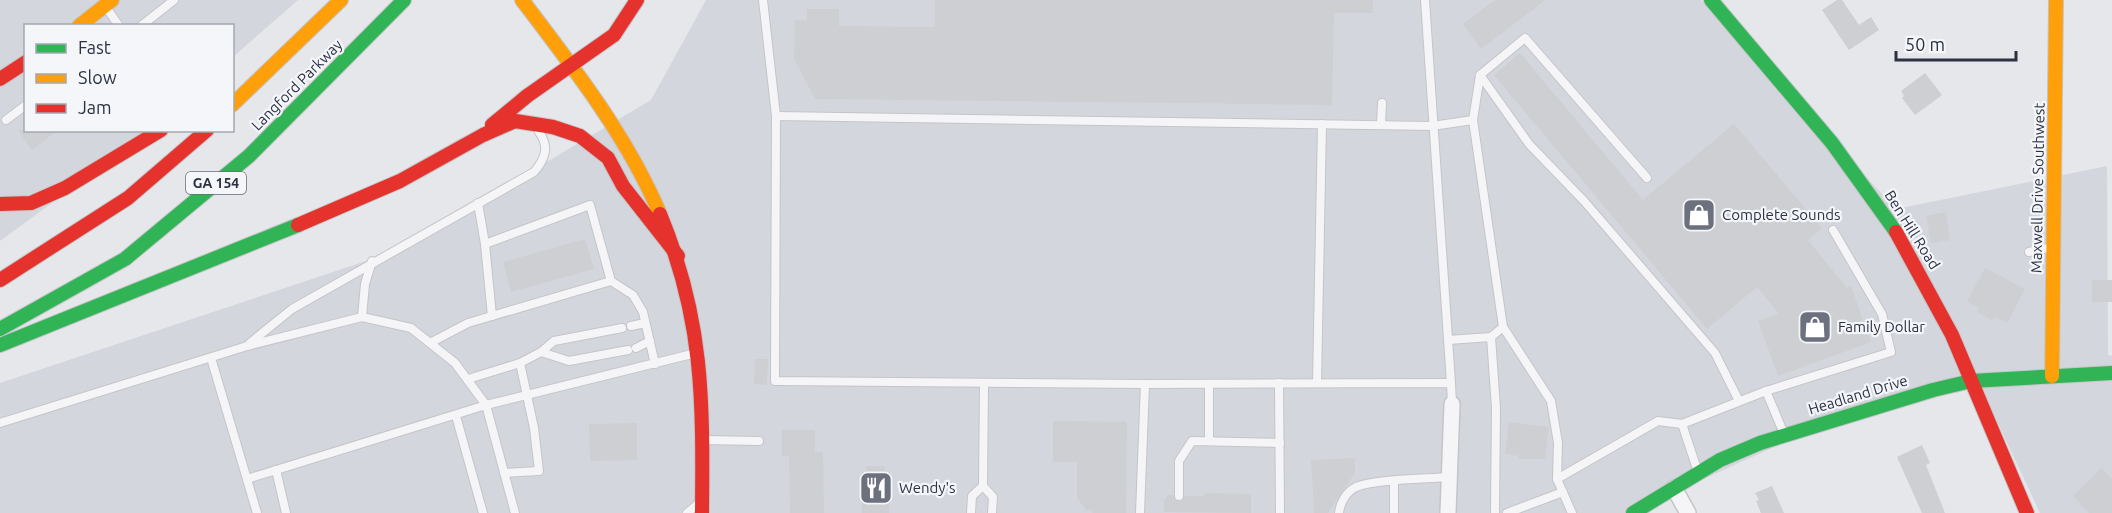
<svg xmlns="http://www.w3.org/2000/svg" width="2112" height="513" viewBox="0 0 2112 513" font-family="Ubuntu,sans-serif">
<rect width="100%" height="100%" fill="#e6e7ea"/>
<g fill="#d4d6dd">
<polygon points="0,0 298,0 233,57 232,26 26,26 26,130 150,131 0,241"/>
<polygon points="706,0 1701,0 1896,209 2107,166 2108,355 2112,356 2112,513 2040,513 1981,387 1833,420 1629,513 0,513 0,383 399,250 651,100"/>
</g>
<g fill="#cecfd2">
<polygon points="935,0 1373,0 1373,13 1334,13 1332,105 815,99 794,58 795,20 807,20 807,9 839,9 839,26 935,27"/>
<polygon points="1495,0 1546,0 1481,49 1463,24"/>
<polygon points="1837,0 1842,0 1859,25 1871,17 1879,30 1849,50 1822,10"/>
<polygon points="1520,53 1643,200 1734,124 1822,228 1808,240 1847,288 1851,286 1871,342 1778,376 1758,321 1779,314 1757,287 1707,329 1494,75"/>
<polygon points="1925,73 1942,95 1915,115 1902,98 1904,96 1901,91"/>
<polygon points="18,130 58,130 32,150"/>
<polygon points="1946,212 1950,240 1931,243 1926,216"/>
<polygon points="585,239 594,269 511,292 503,262"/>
<polygon points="1985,268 2025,289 2007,323 1995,317 1993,321 1977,312 1979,308 1967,301"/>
<rect x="2092" y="280" width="20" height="22"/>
<polygon points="755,359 768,359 767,385 754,384"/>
<polygon points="1053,421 1127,422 1126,513 1093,513 1091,509 1087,511 1077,498 1077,462 1053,462"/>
<polygon points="1509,422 1549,427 1545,459 1518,459 1518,456 1505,454"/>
<polygon points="637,423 637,460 590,461 589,424"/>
<polygon points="782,430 815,430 815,452 823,452 824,513 790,513 789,456 782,456"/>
<polygon points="1922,445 1930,463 1926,465 1945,513 1922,513 1897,457"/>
<polygon points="1355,458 1355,473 1328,513 1314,513 1311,460"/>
<polygon points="866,466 885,466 885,472 890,472 889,513 862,513 862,472 866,472"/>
<polygon points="2102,468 2112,479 2112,513 2089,513 2073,496"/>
<polygon points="1772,486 1784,513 1761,513 1756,501 1759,500 1755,493"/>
<polygon points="1204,493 1251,494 1251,513 1164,512 1164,499 1167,499 1167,495 1173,495 1180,502 1185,496 1204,496"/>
</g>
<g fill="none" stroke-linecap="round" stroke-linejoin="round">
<g stroke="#c4c5c8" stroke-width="10">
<g id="lane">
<polyline points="763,0 776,116 775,381 1145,384 1451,383 1452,404"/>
<polyline points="1425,0 1451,383"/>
<polyline points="106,7 119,26"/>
<polyline points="141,26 174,0"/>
<polyline points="1480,75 1529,144 1584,201 1715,353 1739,401"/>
<polyline points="776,116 1432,126 1473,120 1503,327 1491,337 1448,340"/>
<polyline points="6,120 26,105"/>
<polyline points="1473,120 1480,75 1525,38 1647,178"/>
<polyline points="1381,125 1382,103"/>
<polyline points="478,203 485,244 590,205 611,281 633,295 643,312 655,364"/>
<polyline points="485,244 492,316"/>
<polyline points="2029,252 2052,247"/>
<polyline points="362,317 365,284 372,261"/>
<polyline points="631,326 645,323"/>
<polyline points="1503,327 1551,401 1558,443 1557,479 1572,513"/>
<polyline points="1491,337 1496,408 1495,513"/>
<path d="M250,343L292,309L534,172C545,159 550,147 539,132"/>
<polyline points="430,343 468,323 611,281"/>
<polyline points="636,348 650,341"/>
<polyline points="541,352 554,341 622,328"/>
<polyline points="211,358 257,513"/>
<polyline points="468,379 520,363 541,352 569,361 628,350"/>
<polyline points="1279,383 1280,513"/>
<polyline points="1317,383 1322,124"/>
<polyline points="984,384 983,486 993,497 992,513"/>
<polyline points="1209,384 1209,441"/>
<polyline points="1766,391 1784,434"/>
<polyline points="456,416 483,513"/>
<polyline points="0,423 247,346 362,317 411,328 455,363 486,405 515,513"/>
<polyline points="1682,424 1766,391 1891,352 1882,314 1833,230"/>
<polyline points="703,440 759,441"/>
<polyline points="276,470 286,513"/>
<polyline points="504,473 539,471 534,428 520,363"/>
<polyline points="247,479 486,405 696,353"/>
<polyline points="1557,479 1658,421 1682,424 1698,472"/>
<polyline points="1179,496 1179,461 1192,441 1280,443"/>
<polyline points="687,513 699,503"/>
<polyline points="971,513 972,496 983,486"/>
<polyline points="1140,513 1145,384"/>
<path d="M1339,513C1340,503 1346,492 1356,487C1374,479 1427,479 1449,477"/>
<polyline points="1394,513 1394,481"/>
<polyline points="1507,513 1563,492"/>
</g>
</g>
<g stroke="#c4c5c8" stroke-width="18">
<g id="street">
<polyline points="1674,488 1688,513"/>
<polyline points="1448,513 1452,404"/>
</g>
</g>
<g stroke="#c4c5c8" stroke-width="16">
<g id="fast">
<polyline points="1711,0 1832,143 1896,232"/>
<polyline points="0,329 125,259 249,156 404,0"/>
<polyline points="0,345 298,225"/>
<polyline points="1633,513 1720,460 1760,443 1933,390 1971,381 2112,373"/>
</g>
</g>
<g stroke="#c4c5c8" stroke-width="16">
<g id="slow">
<path d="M522,0C573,67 627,136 660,214"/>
<polyline points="79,26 112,0"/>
<polyline points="232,105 341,0"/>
<polyline points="2052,376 2056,0"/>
</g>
</g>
<g stroke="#c4c5c8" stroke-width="16">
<g id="jam">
<polyline points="0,79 26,62"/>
<polyline points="492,125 527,96 614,35 637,0"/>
<polyline points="0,204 31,203 65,188 161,130"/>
<path d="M660,214C704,320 703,401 702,513"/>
<polyline points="298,225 400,181 483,135 515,121 553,127 580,136 608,158 623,186 678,256"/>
<polyline points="1896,232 1952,335 2027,513"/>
<polyline points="0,280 128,198 207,130"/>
</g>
</g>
<use href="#lane" stroke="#f5f5f7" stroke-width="8"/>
<use href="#street" stroke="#f5f5f7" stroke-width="15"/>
<use href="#fast" stroke="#30b455" stroke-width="14"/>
<use href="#slow" stroke="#ff9f0a" stroke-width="14"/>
<use href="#jam" stroke="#e5322d" stroke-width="14"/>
</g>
<defs>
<g id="shop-square" transform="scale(1.725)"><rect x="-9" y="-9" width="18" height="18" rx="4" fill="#6d717e" stroke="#f4f6f9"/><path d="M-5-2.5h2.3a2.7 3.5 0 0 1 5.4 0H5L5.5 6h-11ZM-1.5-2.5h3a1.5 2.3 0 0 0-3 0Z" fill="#fff"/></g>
<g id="restaurant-square" transform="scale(1.725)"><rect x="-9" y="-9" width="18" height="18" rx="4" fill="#6d717e" stroke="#f4f6f9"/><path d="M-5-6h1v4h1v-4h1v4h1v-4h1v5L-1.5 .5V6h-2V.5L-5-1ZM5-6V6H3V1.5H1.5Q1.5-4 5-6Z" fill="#fff"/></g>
</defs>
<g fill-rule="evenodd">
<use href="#shop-square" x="1699" y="215"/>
<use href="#shop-square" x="1815" y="327"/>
<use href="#restaurant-square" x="876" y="488"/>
</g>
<g text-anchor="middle" stroke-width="4.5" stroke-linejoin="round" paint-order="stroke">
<rect fill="#f4f6f9" stroke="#686d7a" stroke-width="1.5" x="186" y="172" width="60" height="22" rx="4.5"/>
<g font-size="14" font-weight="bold" fill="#2c3244">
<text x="216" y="188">GA 154</text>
</g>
<g font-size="15" fill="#2c3244" stroke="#f4f6f9">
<text transform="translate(297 85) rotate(-45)" y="5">Langford Parkway</text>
<text transform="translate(2038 188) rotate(-89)" y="5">Maxwell Drive Southwest</text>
<text transform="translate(1912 230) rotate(58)" y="5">Ben Hill Road</text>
<text transform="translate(1858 395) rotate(-17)" y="5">Headland Drive</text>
</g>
<g font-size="15" fill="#2c3244" stroke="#f4f6f9" text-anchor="start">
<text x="1722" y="220">Complete Sounds</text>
<text x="1838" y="332">Family Dollar</text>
<text x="899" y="493">Wendy's</text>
</g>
</g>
<rect x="24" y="24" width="210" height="108" fill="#f4f6f9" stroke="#a4a8b1" stroke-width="1.5"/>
<rect x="36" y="44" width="30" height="9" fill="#30b455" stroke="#a4a8b1" stroke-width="1.5"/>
<text x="78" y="54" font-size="18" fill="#2c3244">Fast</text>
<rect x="36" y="74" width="30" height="9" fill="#ff9f0a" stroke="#a4a8b1" stroke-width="1.5"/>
<text x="78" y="84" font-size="18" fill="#2c3244">Slow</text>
<rect x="36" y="104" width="30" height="9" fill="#e5322d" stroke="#a4a8b1" stroke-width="1.5"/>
<text x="78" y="114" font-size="18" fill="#2c3244">Jam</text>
<path d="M1896 51v9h120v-9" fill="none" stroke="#2c3244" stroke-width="3"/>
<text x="1905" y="51" font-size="18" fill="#2c3244" stroke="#f4f6f9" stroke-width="4.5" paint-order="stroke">50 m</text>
</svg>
